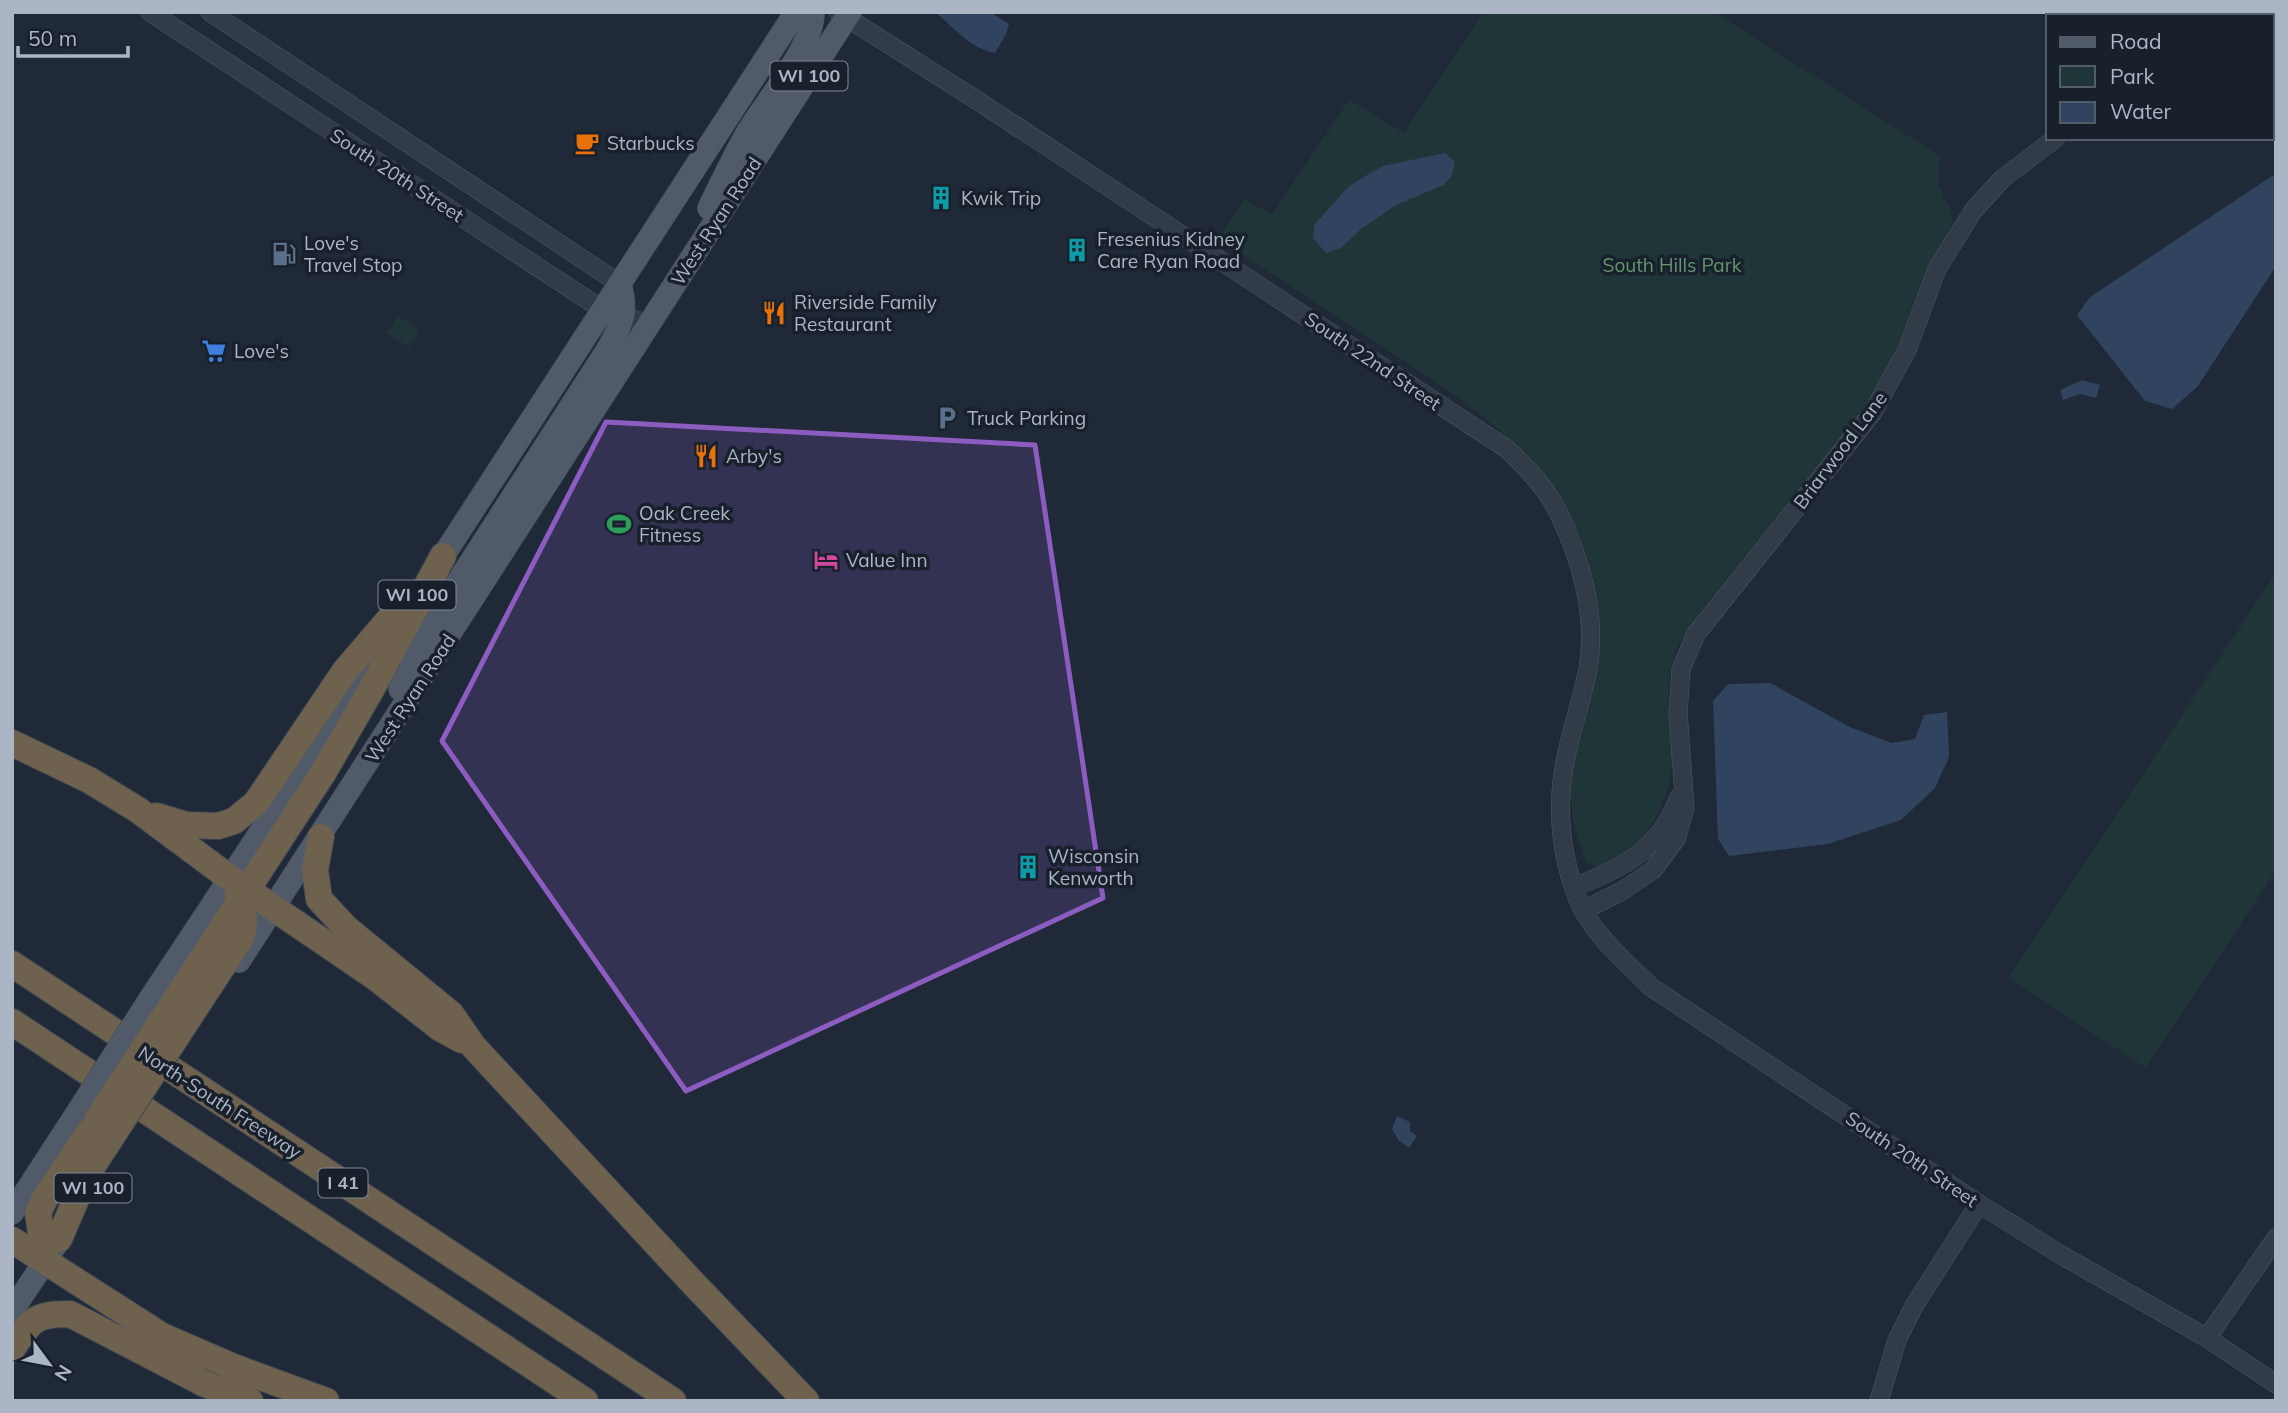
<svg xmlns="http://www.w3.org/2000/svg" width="2288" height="1413" viewBox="0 0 2288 1413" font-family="Mulish,sans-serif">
<rect width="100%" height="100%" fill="#1f2937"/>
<g fill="#203538">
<path d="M1483,12H1714L1940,156L1938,185L1952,213L1953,223L1920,286L1903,335L1876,391L1844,434L1699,614L1676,649L1670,672L1668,702L1674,754L1668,790L1656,818L1642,841L1618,858L1599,867L1586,862C1577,837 1569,811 1570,784C1571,735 1593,687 1598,638C1600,619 1597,599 1593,580C1571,464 1466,402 1374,341C1322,307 1270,273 1218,239L1245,199L1272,215L1349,100L1404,133Z"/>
<polygon points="398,316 420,330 409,347 386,333"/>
<polygon points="2276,573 2276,870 2146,1068 2008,978"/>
</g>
<g fill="#31445f">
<path d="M935,12H990L1009,24L1006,34L995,53C969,48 955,28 935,12Z"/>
<polygon points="1445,153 1455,162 1452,175 1444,185 1396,205 1361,229 1341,248 1326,253 1313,238 1314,225 1349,186 1383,166"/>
<polygon points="2272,176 2276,176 2276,266 2198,386 2172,409 2145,401 2077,315 2090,297"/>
<polygon points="2082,380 2100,385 2096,398 2080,394 2063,400 2060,390"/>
<polygon points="1770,683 1852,728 1892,743 1915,739 1924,715 1947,712 1949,757 1935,788 1901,820 1828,844 1729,856 1718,839 1713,701 1728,684"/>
<polygon points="1397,1116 1410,1122 1410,1131 1417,1136 1409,1148 1398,1140 1392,1129"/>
</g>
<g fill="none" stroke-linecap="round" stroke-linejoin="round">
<g stroke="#505866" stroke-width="19">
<g id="minor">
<polyline points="150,12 603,310 650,324"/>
<polyline points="210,12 620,284"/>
<path d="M838,12L975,99L1507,449C1525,466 1546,488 1557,510C1581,557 1597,616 1588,669C1582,699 1572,727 1566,757C1556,804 1560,852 1577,897C1590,932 1625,961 1651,987L1979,1204L2063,1256L2207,1338L2276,1384"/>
<polyline points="2218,16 2222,12"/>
<path d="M1574,887C1624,868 1659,850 1679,797"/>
<polyline points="1584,910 1622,891 1653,870 1676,839 1685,808 1678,713 1681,669 1696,634 1873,412 1907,350 1937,269 1973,211 2003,178 2056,138"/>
<polyline points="2207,1338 2276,1238"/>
<polyline points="1879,1401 1897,1340 1914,1306 1979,1204"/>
</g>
</g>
<g stroke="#3c4451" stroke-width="24">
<g id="major">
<path d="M709,208C722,182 734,155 749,130C767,100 814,45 813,12"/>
<polyline points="434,570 796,12"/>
<path d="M400,689L443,605L608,349C622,322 628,314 620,284"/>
<polyline points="239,961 850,12"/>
<polyline points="152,996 378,655"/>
<polyline points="12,1213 79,1110"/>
<polyline points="12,1311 55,1246"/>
</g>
</g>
<g stroke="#3d4552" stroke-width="28">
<g id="highway">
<polyline points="12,743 89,780 138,810 231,879 375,977 440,1028 462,1040"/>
<polyline points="156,816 186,825 218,826 234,821 256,803 345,671 410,595"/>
<polyline points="321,837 315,870 319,899 346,928 451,1014 473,1046 691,1281 806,1401"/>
<polyline points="12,964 673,1401"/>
<polyline points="170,1008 323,773 371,690 443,556"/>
<path d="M188,1019L241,938C247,923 243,910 238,895"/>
<polyline points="12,1022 585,1401"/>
<polyline points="59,1239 86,1176 116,1130"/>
<polyline points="12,1240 162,1336 236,1368 326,1401"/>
<polyline points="45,1261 38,1213 44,1200 97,1120"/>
<path d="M12,1349C31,1320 34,1314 70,1314L205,1384L250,1401"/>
</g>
</g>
<use href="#minor" stroke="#323b48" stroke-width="18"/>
<use href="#major" stroke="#505a68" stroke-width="23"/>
<use href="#highway" stroke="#6e624f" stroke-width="26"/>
<g stroke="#3c4451" stroke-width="24" stroke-linecap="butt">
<polyline id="major-bridge" points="79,1110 152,996"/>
</g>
<g stroke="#3d4552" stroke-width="28" stroke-linecap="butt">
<g id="highway-bridge">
<polyline points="97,1120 170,1008"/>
<polyline points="116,1130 188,1019"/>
</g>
</g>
<use href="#major-bridge" stroke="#505a68" stroke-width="23"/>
<use href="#highway-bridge" stroke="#6e624f" stroke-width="26"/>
</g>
<path fill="#8c5cc1" fill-opacity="0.2" stroke="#8c5cc1" stroke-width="5" stroke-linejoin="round" d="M606,422L1035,445L1103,898L686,1091L442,741Z"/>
<defs>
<g id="cafe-bare" transform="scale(1.89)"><path d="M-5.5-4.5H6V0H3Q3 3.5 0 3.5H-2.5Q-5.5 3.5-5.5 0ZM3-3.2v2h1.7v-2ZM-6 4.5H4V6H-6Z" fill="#e8710a" stroke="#18202c" stroke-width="2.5" paint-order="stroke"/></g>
<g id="building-bare" transform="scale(1.89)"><path d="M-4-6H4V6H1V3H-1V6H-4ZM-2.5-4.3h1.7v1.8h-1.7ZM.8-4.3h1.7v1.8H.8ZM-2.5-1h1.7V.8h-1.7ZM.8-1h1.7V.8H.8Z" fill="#0f9aa8" stroke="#18202c" stroke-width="2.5" paint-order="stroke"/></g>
<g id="fuel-bare" transform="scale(1.89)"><path d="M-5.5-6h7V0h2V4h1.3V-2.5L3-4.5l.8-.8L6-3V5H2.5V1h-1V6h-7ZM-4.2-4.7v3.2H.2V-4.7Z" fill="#5c6f8a" stroke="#18202c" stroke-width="2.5" paint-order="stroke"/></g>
<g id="restaurant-bare" transform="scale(1.89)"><path d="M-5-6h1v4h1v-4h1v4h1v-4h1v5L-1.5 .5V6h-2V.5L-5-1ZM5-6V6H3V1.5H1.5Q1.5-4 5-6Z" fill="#e8710a" stroke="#18202c" stroke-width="2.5" paint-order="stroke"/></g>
<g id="supermarket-bare" transform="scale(1.89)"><path d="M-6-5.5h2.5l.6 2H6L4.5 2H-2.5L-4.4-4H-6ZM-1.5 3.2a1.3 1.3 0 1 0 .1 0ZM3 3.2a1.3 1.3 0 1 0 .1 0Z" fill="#3f7fe0" stroke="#18202c" stroke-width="2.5" paint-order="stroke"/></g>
<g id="parking-bare" transform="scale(1.89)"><path d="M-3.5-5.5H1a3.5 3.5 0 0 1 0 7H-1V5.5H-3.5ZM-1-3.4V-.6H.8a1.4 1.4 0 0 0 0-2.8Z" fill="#5c6f8a" stroke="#18202c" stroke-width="2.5" paint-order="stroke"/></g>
<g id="stadium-bare" transform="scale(1.89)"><path d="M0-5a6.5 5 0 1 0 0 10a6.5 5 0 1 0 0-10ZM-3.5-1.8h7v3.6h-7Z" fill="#2e9e5b" stroke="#18202c" stroke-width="2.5" paint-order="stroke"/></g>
<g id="hotel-bare" transform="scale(1.89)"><path d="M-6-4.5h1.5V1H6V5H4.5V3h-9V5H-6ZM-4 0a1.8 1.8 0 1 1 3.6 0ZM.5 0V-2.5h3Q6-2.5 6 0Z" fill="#d1479c" stroke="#18202c" stroke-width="2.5" paint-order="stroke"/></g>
</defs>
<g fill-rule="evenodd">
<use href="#cafe-bare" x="587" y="143"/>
<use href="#building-bare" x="941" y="198"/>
<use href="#building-bare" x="1077" y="250"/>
<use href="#fuel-bare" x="284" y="254"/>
<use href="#restaurant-bare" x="774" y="313"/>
<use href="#supermarket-bare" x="214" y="351"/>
<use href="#parking-bare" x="947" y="418"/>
<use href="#restaurant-bare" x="706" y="456"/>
<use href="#stadium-bare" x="619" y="524"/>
<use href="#hotel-bare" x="826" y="560"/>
<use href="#building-bare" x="1028" y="867"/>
</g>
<g text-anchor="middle" stroke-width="7" stroke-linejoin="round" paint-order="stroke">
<g fill="#18202c" stroke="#808897" stroke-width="2">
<rect x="770.5" y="61.5" width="77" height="29" rx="5"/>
<rect x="378.5" y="580.5" width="77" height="29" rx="5"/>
<rect x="318.5" y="1168.5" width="49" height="29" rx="5"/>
<rect x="54.5" y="1173.5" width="77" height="29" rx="5"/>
</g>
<g font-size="18" font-weight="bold" fill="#acb5c5">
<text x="809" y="82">WI 100</text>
<text x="417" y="601">WI 100</text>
<text x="343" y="1189">I 41</text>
<text x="93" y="1194">WI 100</text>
</g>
<g font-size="19" fill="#acb5c5" stroke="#18202c" text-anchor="start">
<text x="607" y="150">Starbucks</text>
<text x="961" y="205">Kwik Trip</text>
<text x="1097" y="246">Fresenius Kidney<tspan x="1097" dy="22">Care Ryan Road</tspan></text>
<text x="304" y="250">Love's<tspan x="304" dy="22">Travel Stop</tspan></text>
<text x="794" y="309">Riverside Family<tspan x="794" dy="22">Restaurant</tspan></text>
<text x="234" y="358">Love's</text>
<text x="967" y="425">Truck Parking</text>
<text x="726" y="463">Arby's</text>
<text x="639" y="520">Oak Creek<tspan x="639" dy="22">Fitness</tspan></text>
<text x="846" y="567">Value Inn</text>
<text x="1048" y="863">Wisconsin<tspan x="1048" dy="22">Kenworth</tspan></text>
</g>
<g font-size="19" fill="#acb5c5" stroke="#18202c">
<text transform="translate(397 175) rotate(33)" y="7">South 20th Street</text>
<text transform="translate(716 221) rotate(-57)" y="7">West Ryan Road</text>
<text transform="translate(1373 361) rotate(34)" y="7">South 22nd Street</text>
<text transform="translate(1840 450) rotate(-53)" y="7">Briarwood Lane</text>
<text transform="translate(410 698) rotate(-57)" y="7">West Ryan Road</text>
<text transform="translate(220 1102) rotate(33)" y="7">North-South Freeway</text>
<text transform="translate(1912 1159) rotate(34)" y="7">South 20th Street</text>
</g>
<g font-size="19" fill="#63966f" stroke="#18202c">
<text x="1672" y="272">South Hills Park</text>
</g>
</g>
<rect width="2288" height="1413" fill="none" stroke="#acb5c5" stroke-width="28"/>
<rect x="2046" y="14" width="228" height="126" fill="#18202c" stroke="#535c69" stroke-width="2"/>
<rect x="2060" y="37" width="35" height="10" fill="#505a68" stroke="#535c69" stroke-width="2"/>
<text x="2110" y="49" font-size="21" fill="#acb5c5">Road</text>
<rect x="2060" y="66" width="35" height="21" fill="#203538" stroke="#535c69" stroke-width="2"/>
<text x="2110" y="84" font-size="21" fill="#acb5c5">Park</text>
<rect x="2060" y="102" width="35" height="21" fill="#31445f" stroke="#535c69" stroke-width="2"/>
<text x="2110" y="119" font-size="21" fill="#acb5c5">Water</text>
<g transform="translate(49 1364) rotate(122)" stroke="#18202c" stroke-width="5" paint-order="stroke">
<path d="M0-5L12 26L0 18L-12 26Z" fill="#acb5c5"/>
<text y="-10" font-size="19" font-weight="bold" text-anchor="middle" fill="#acb5c5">N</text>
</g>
<path d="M18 46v10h110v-10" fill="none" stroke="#acb5c5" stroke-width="3.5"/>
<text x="28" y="46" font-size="21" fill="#acb5c5" stroke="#18202c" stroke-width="5" paint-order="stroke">50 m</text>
</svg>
